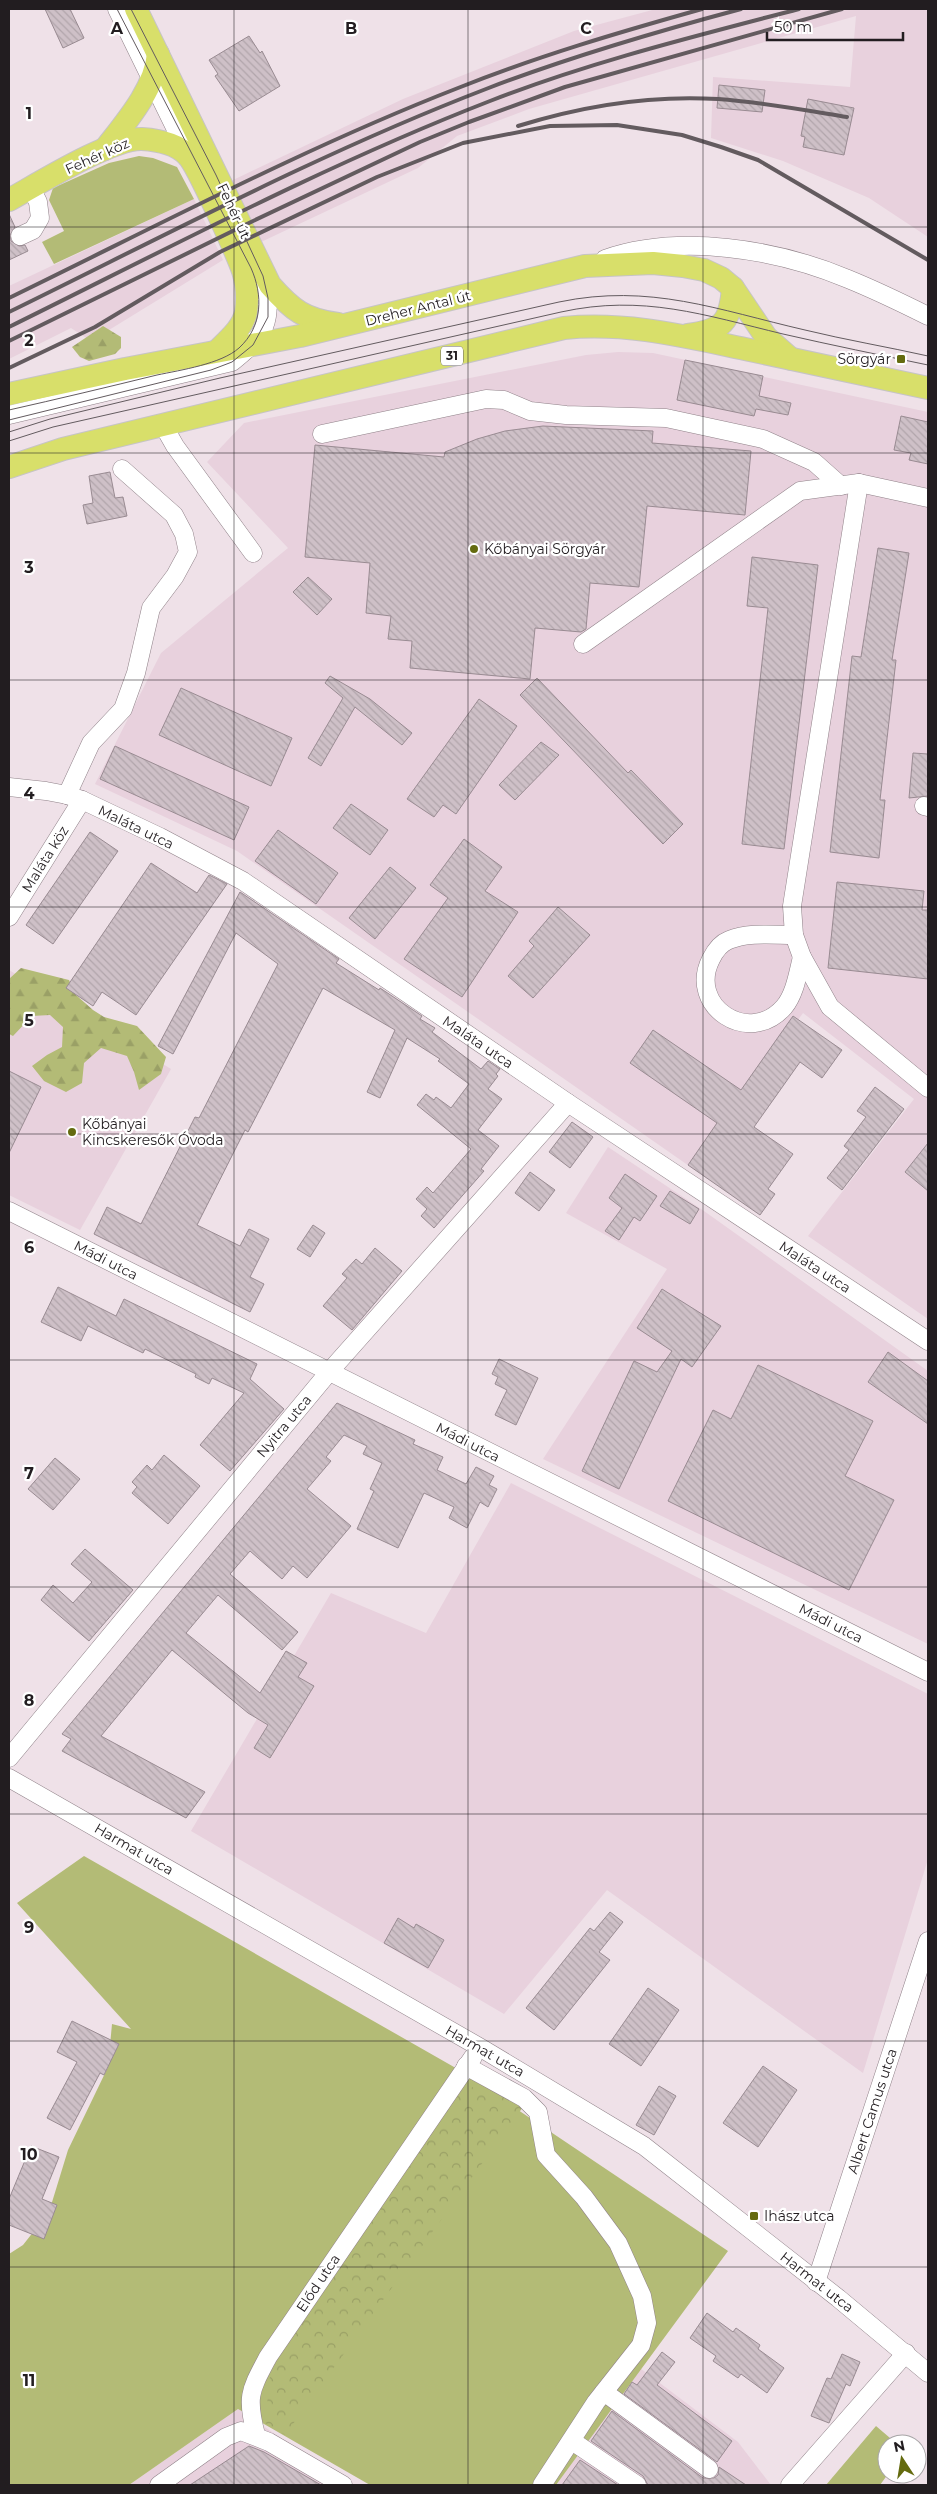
<svg xmlns="http://www.w3.org/2000/svg" width="937" height="2494" viewBox="0 0 937 2494" font-family="Montserrat,sans-serif">
<defs>
<pattern id="forest-firs" width="22" height="20" patternUnits="userSpaceOnUse" patternTransform="scale(1.25)"><rect width="22" height="20" fill="#b3bb76"/><path d="M5 1l3.5 6h-7zM16 11l3.5 6h-7z" fill="#9aa066"/></pattern>
<pattern id="park-crowns" width="20" height="18" patternUnits="userSpaceOnUse" patternTransform="scale(1.25)"><rect width="20" height="18" fill="#b3bb76"/><path d="M2 6a3 3 0 1 1 6 0M12 15a3 3 0 1 1 6 0" fill="none" stroke="#9aa066"/></pattern>
<pattern id="building-back-hatch" width="6" height="6" patternUnits="userSpaceOnUse" patternTransform="scale(1.25)"><rect width="6" height="6" fill="#cec0c7"/><path d="M-1 5l2 2M0 0l6 6M5-1l2 2" fill="none" stroke="#b1a5ab"/></pattern>
</defs>
<rect width="100%" height="100%" fill="#efe1e8"/>
<g fill="#e8d1dd">
<polygon points="656,9 928,9 928,237 869,198 783,161 711,138 713,77 850,87 856,16 529,109 457,136 418,168 261,242 231,181 403,99 574,31"/>
<polygon points="194,199 223,260 91,341 71,328 9,359 9,286"/>
<polygon points="618,352 653,353 928,412 928,1319 808,1236 914,1099 803,1013 692,1168 237,851 95,784 161,653 288,548 207,462 244,423 586,355"/>
<polygon points="9,970 171,1069 80,1230 9,1195"/>
<polygon points="608,1147 704,1211 928,1371 928,1644 543,1459 667,1269 566,1213"/>
<polygon points="511,1483 928,1694 928,1859 863,2073 607,1890 504,2014 191,1831 331,1593 426,1633"/>
<polygon points="640,2368 738,2442 771,2485 556,2485"/>
<polygon points="238,2409 350,2485 129,2485"/>
</g>
<g fill="#b3bb76">
<polygon points="139,156 153,158 177,167 194,199 54,264 42,242 64,231 49,200 53,188 109,163"/>
<polygon points="84,1856 454,2067 728,2251 556,2485 370,2485 238,2409 129,2485 9,2485 9,2254 23,2245 49,2212 68,2150 108,2067 112,2024 131,2029 17,1903"/>
<polygon points="876,2426 897,2444 887,2444 888,2474 880,2485 826,2485"/>
</g>
<g fill="url(#forest-firs)">
<polygon points="103,326 121,337 121,348 115,354 89,361 80,357 72,347"/>
<polygon points="21,968 69,980 76,995 93,1010 104,1017 137,1026 166,1057 161,1074 139,1090 134,1072 127,1056 101,1048 84,1063 82,1083 66,1092 44,1081 32,1066 47,1055 62,1047 63,1027 50,1015 32,1016 13,1036 9,1034 9,979"/>
</g>
<polygon fill="url(#park-crowns)" points="483,2081 523,2107 285,2435 265,2423 272,2358 456,2097"/>
<g fill="url(#building-back-hatch)" stroke="#998b92">
<polygon points="45,9 70,9 84,38 63,48"/>
<polygon points="249,36 260,53 262,51 280,86 239,111 215,76 218,74 209,60"/>
<polygon points="719,85 765,90 762,112 717,108"/>
<polygon points="808,99 854,108 844,155 803,147 805,137 801,136"/>
<polygon points="9,214 15,227 10,235 11,241 19,246 25,245 28,251 9,260"/>
<polygon points="685,360 763,376 759,396 791,403 788,415 756,409 754,416 677,400"/>
<polygon points="901,416 928,422 928,464 909,460 911,453 894,450"/>
<polygon points="543,426 653,431 652,443 751,451 745,515 647,506 639,587 590,583 586,629 581,632 535,628 530,679 410,668 412,641 388,639 391,616 366,613 370,563 305,557 315,445 444,457 445,452 477,439 505,431"/>
<polygon points="110,472 115,498 123,497 127,516 87,524 83,505 93,503 89,476"/>
<polygon points="878,548 909,553 892,660 896,660 880,800 885,800 879,858 830,852 852,656 861,657"/>
<polygon points="752,557 818,565 784,849 742,844 768,608 747,606"/>
<polygon points="308,577 332,599 317,615 293,592"/>
<polygon points="330,676 370,699 412,733 402,745 355,707 321,766 308,758 343,698 325,683"/>
<polygon points="537,678 628,773 631,770 683,824 663,844 520,695"/>
<polygon points="181,688 292,738 271,786 159,735"/>
<polygon points="479,699 517,726 456,814 443,805 434,817 407,799"/>
<polygon points="541,742 559,755 515,800 499,785"/>
<polygon points="115,746 249,807 234,840 100,779"/>
<polygon points="913,753 928,754 928,796 909,798"/>
<polygon points="351,804 388,830 370,855 333,828"/>
<polygon points="278,830 338,873 316,904 255,861"/>
<polygon points="90,832 118,851 53,944 26,925"/>
<polygon points="464,839 502,867 485,891 518,912 462,997 404,959 448,898 430,885"/>
<polygon points="151,863 197,893 209,875 227,884 136,1015 102,992 93,1006 66,988"/>
<polygon points="390,867 416,888 375,939 349,918"/>
<polygon points="837,882 924,891 922,910 928,910 928,979 828,968"/>
<polygon points="240,892 339,959 336,963 379,990 380,988 422,1016 420,1019 435,1028 432,1032 481,1069 488,1061 500,1069 496,1074 498,1076 488,1089 502,1099 478,1130 499,1146 481,1169 484,1171 434,1228 421,1216 427,1209 416,1199 427,1187 433,1193 471,1149 417,1105 426,1094 434,1100 436,1097 451,1108 469,1084 438,1061 440,1059 407,1038 380,1098 367,1092 395,1030 323,988 248,1132 245,1130 197,1225 240,1246 249,1229 269,1239 250,1277 264,1284 250,1312 94,1234 107,1207 141,1224 195,1117 199,1118 278,964 236,933 173,1054 158,1046"/>
<polygon points="558,907 590,935 533,998 508,976 534,946 529,941"/>
<polygon points="793,1016 842,1050 822,1078 800,1062 754,1127 793,1154 768,1189 775,1194 760,1215 688,1165 717,1123 630,1063 653,1030 741,1090"/>
<polygon points="9,1071 41,1087 9,1153"/>
<polygon points="875,1087 904,1109 842,1190 827,1178 849,1150 844,1146 866,1117 857,1111"/>
<polygon points="572,1122 593,1137 570,1168 549,1152"/>
<polygon points="928,1143 928,1191 905,1172"/>
<polygon points="530,1172 555,1190 539,1211 515,1193"/>
<polygon points="625,1174 657,1196 640,1221 634,1217 619,1240 605,1231 622,1208 609,1198"/>
<polygon points="670,1191 699,1209 690,1224 660,1206"/>
<polygon points="313,1225 325,1233 310,1257 297,1249"/>
<polygon points="375,1248 402,1271 352,1330 323,1306 347,1278 342,1274 356,1259 362,1264"/>
<polygon points="58,1287 116,1316 124,1299 257,1364 250,1379 284,1409 230,1471 200,1445 244,1393 212,1378 209,1384 195,1377 196,1374 145,1349 143,1353 88,1326 81,1341 41,1322"/>
<polygon points="662,1289 721,1326 692,1367 681,1359 619,1489 582,1471 634,1361 657,1372 672,1351 637,1328"/>
<polygon points="888,1352 928,1381 928,1424 868,1382"/>
<polygon points="499,1359 538,1378 516,1425 495,1415 507,1390 495,1384 498,1377 492,1374"/>
<polygon points="758,1365 873,1421 845,1476 894,1500 849,1590 668,1501 713,1410 731,1419"/>
<polygon points="337,1403 415,1440 413,1444 443,1457 437,1470 466,1484 476,1467 494,1476 489,1485 497,1489 488,1507 480,1502 467,1528 449,1518 454,1507 424,1493 398,1548 357,1529 374,1491 370,1489 382,1463 363,1454 367,1446 344,1435 326,1457 331,1461 307,1489 351,1526 307,1578 293,1566 282,1579 250,1551 230,1574 298,1632 282,1650 218,1595 186,1633 260,1693 286,1651 307,1663 298,1677 314,1686 270,1758 254,1748 268,1725 248,1713 172,1650 101,1736 205,1792 186,1818 62,1751 71,1739 62,1734"/>
<polygon points="164,1455 200,1486 168,1524 132,1493 137,1487 132,1482 147,1465 152,1470"/>
<polygon points="55,1458 80,1479 53,1510 28,1489"/>
<polygon points="85,1549 133,1590 89,1641 41,1600 53,1585 73,1603 92,1582 71,1564"/>
<polygon points="610,1912 623,1922 599,1952 610,1960 554,2030 526,2008 590,1928 594,1931"/>
<polygon points="398,1918 414,1928 416,1924 444,1940 428,1968 384,1943"/>
<polygon points="648,1988 679,2010 641,2066 609,2044"/>
<polygon points="72,2021 119,2044 104,2075 100,2073 70,2130 47,2118 77,2062 57,2052"/>
<polygon points="763,2066 797,2090 758,2147 723,2123"/>
<polygon points="659,2086 676,2096 654,2135 636,2125"/>
<polygon points="31,2146 59,2157 42,2199 57,2205 44,2239 9,2225 9,2199"/>
<polygon points="707,2313 733,2332 736,2328 760,2345 758,2349 784,2368 767,2393 741,2374 738,2378 713,2361 716,2356 690,2338"/>
<polygon points="662,2352 675,2362 657,2385 732,2441 717,2462 624,2394 632,2382 637,2385"/>
<polygon points="842,2354 860,2362 850,2386 846,2384 829,2423 811,2416 827,2378 831,2379"/>
<polygon points="612,2411 703,2478 714,2478 718,2475 719,2467 746,2485 648,2485 643,2476 591,2441"/>
<polygon points="249,2446 264,2452 321,2485 190,2485"/>
<polygon points="580,2460 618,2485 562,2485"/>
</g>
<g fill="none" stroke-linecap="round" stroke-linejoin="round">
<g stroke="#908289" stroke-width="19">
<g id="minor">
<polyline points="117,9 189,156"/>
<polyline points="20,236 33,230 40,218 38,202 31,188"/>
<path d="M605,259C679,233 777,249 848,279C875,290 902,303 928,316"/>
<path d="M9,415L232,362C267,334 273,321 264,277"/>
<polyline points="163,425 175,446 253,553"/>
<polyline points="322,434 486,399 504,400 530,411 566,415 666,418 763,439 814,462 841,486"/>
<polyline points="859,483 792,906 794,935 802,957 830,1007 928,1088"/>
<polyline points="583,644 800,491 859,483 928,498"/>
<polyline points="9,787 46,791 67,795 82,800 160,837 243,881 568,1103 928,1341"/>
<polyline points="67,795 91,743 123,709 136,673 151,608 175,576 188,552 184,534 174,515 122,469"/>
<polyline points="924,806 928,807"/>
<polyline points="9,917 82,800"/>
<path d="M794,935C773,935 749,932 729,940C721,943 715,951 711,959C687,1006 749,1047 784,1007C795,994 798,973 802,957"/>
<polyline points="9,1211 928,1672"/>
<polyline points="9,1758 329,1372 568,1103"/>
<polyline points="9,1778 481,2048 644,2146 838,2298 928,2373"/>
<polyline points="466,2066 524,2098 538,2112 546,2155 584,2197 618,2243 642,2296 647,2323 641,2345 596,2402 542,2485"/>
<polyline points="816,2282 928,1941"/>
<polyline points="604,2392 709,2469"/>
<path d="M256,2435C246,2396 250,2391 268,2357L473,2057"/>
<polyline points="572,2441 637,2485"/>
<polyline points="159,2485 226,2437 241,2431 269,2442 343,2485"/>
<polyline points="790,2485 906,2353"/>
</g>
</g>
<g stroke="#c6c4c5" stroke-width="24">
<g id="major">
<path d="M136,9L270,285C292,310 305,320 338,324"/>
<path d="M105,149C126,122 155,89 158,54"/>
<path d="M9,200C38,184 112,138 142,139C157,140 176,143 187,155C197,164 237,254 243,271C247,284 248,298 246,312C243,328 228,340 217,351"/>
<path d="M688,335C723,330 730,323 733,288"/>
<polyline points="9,394 125,369 300,336 585,266 653,263 683,266 704,270 721,278 733,288 766,337 791,359"/>
<path d="M9,467L63,449L564,328C627,322 683,336 745,349C806,362 867,375 928,388"/>
</g>
</g>
<use href="#minor" stroke="#fff" stroke-width="18"/>
<use href="#major" stroke="#d8df6a" stroke-width="22"/>
<g stroke="#635b5f" stroke-width="1">
<path d="M9,410C58,399 108,387 157,375C181,370 221,364 239,348C263,326 263,295 251,268L117,9"/>
<polyline points="9,420 211,370 232,362 253,345 268,317 268,298 263,276 216,175 131,9"/>
<path d="M9,432L50,419L220,378L559,302C650,283 718,310 805,330C846,340 888,347 928,356"/>
<path d="M9,441L53,427L561,312C643,294 704,315 783,334C831,345 880,355 928,365"/>
</g>
<g stroke="#635b5f" stroke-width="4">
<path d="M518,126C582,106 650,95 718,99C761,102 804,110 847,117"/>
<path d="M9,298C157,226 304,148 458,88C538,56 620,32 702,9"/>
<path d="M9,312C166,235 322,152 486,89C569,57 655,32 741,9"/>
<path d="M9,327C167,249 325,165 490,101C590,62 696,36 799,9"/>
<polyline points="9,341 251,222 420,142 469,122 565,87 842,9"/>
<polyline points="9,368 95,327 220,252 377,177 463,143 550,126 617,125 682,135 721,147 758,160 928,260"/>
</g>
</g>
<path fill="none" stroke="#221d20" stroke-width="1" stroke-opacity="0.55" d="M234,9V2485M468,9V2485M703,9V2485M9,227H928M9,453H928M9,680H928M9,907H928M9,1134H928M9,1360H928M9,1587H928M9,1814H928M9,2041H928M9,2267H928"/>
<g fill="#646b0f" stroke="#fff" stroke-width="2">
<rect x="896" y="354" width="10" height="10" rx="2.5"/>
<circle cx="474" cy="549" r="5"/>
<circle cx="72" cy="1132" r="5"/>
<rect x="749" y="2211" width="10" height="10" rx="2.5"/>
</g>
<g text-anchor="middle" stroke-width="4.5" stroke-linejoin="round" paint-order="stroke">
<rect fill="#fff" stroke="#646163" stroke-width="1" x="441" y="346.5" width="22" height="19" rx="4"/>
<g font-size="12" font-weight="bold" fill="#221d20">
<text x="452" y="360">31</text>
</g>
<g font-size="14" fill="#221d20" stroke="#fff">
<text transform="translate(97 156) rotate(-24)" y="5">Fehér köz</text>
<text transform="translate(234 211) rotate(65)" y="5">Fehér út</text>
<text transform="translate(418 308) rotate(-14)" y="5">Dreher Antal út</text>
<text transform="translate(136 827) rotate(26)" y="5">Maláta utca</text>
<text transform="translate(45 859) rotate(-58)" y="5">Maláta köz</text>
<text transform="translate(478 1042) rotate(34)" y="5">Maláta utca</text>
<text transform="translate(106 1260) rotate(27)" y="5">Mádi utca</text>
<text transform="translate(815 1267) rotate(33)" y="5">Maláta utca</text>
<text transform="translate(284 1426) rotate(-50)" y="5">Nyitra utca</text>
<text transform="translate(468 1442) rotate(27)" y="5">Mádi utca</text>
<text transform="translate(831 1623) rotate(27)" y="5">Mádi utca</text>
<text transform="translate(134 1849) rotate(30)" y="5">Harmat utca</text>
<text transform="translate(485 2051) rotate(30)" y="5">Harmat utca</text>
<text transform="translate(872 2111) rotate(-72)" y="5">Albert Camus utca</text>
<text transform="translate(817 2282) rotate(38)" y="5">Harmat utca</text>
<text transform="translate(318 2283) rotate(-56)" y="5">Előd utca</text>
</g>
<g font-size="14" fill="#221d20" stroke="#fff" text-anchor="start">
<text x="891" y="364" text-anchor="end">Sörgyár</text>
<text x="484" y="554">Kőbányai Sörgyár</text>
<text x="82" y="1129">Kőbányai<tspan x="82" dy="16">Kincskeresők Óvoda</tspan></text>
<text x="764" y="2221">Ihász utca</text>
</g>
</g>
<g font-size="16" text-anchor="middle" font-weight="bold" fill="#221d20" stroke="#fff" stroke-width="4.5" stroke-linejoin="round" paint-order="stroke">
<text x="117" y="34">A</text>
<text x="351" y="34">B</text>
<text x="586" y="34">C</text>
<text x="29" y="119">1</text>
<text x="29" y="346">2</text>
<text x="29" y="573">3</text>
<text x="29" y="799">4</text>
<text x="29" y="1026">5</text>
<text x="29" y="1253">6</text>
<text x="29" y="1479">7</text>
<text x="29" y="1706">8</text>
<text x="29" y="1933">9</text>
<text x="29" y="2160">10</text>
<text x="29" y="2386">11</text>
</g>
<rect width="937" height="2494" fill="none" stroke="#221d20" stroke-width="20"/>
<g transform="translate(902 2459) rotate(348)"><circle r="24" fill="#ffffff" stroke="#a7a5a6"/>
<path d="M0-4L9 19L0 12L-9 19Z" fill="#646b0f"/>
<text y="-8" font-size="14" font-weight="bold" text-anchor="middle" fill="#221d20">N</text>
</g>
<path d="M767 32v8h136v-8" fill="none" stroke="#221d20" stroke-width="2.5"/>
<text x="774" y="32" font-size="15" fill="#221d20" stroke="#ffffff" stroke-width="4" paint-order="stroke">50 m</text>
</svg>
